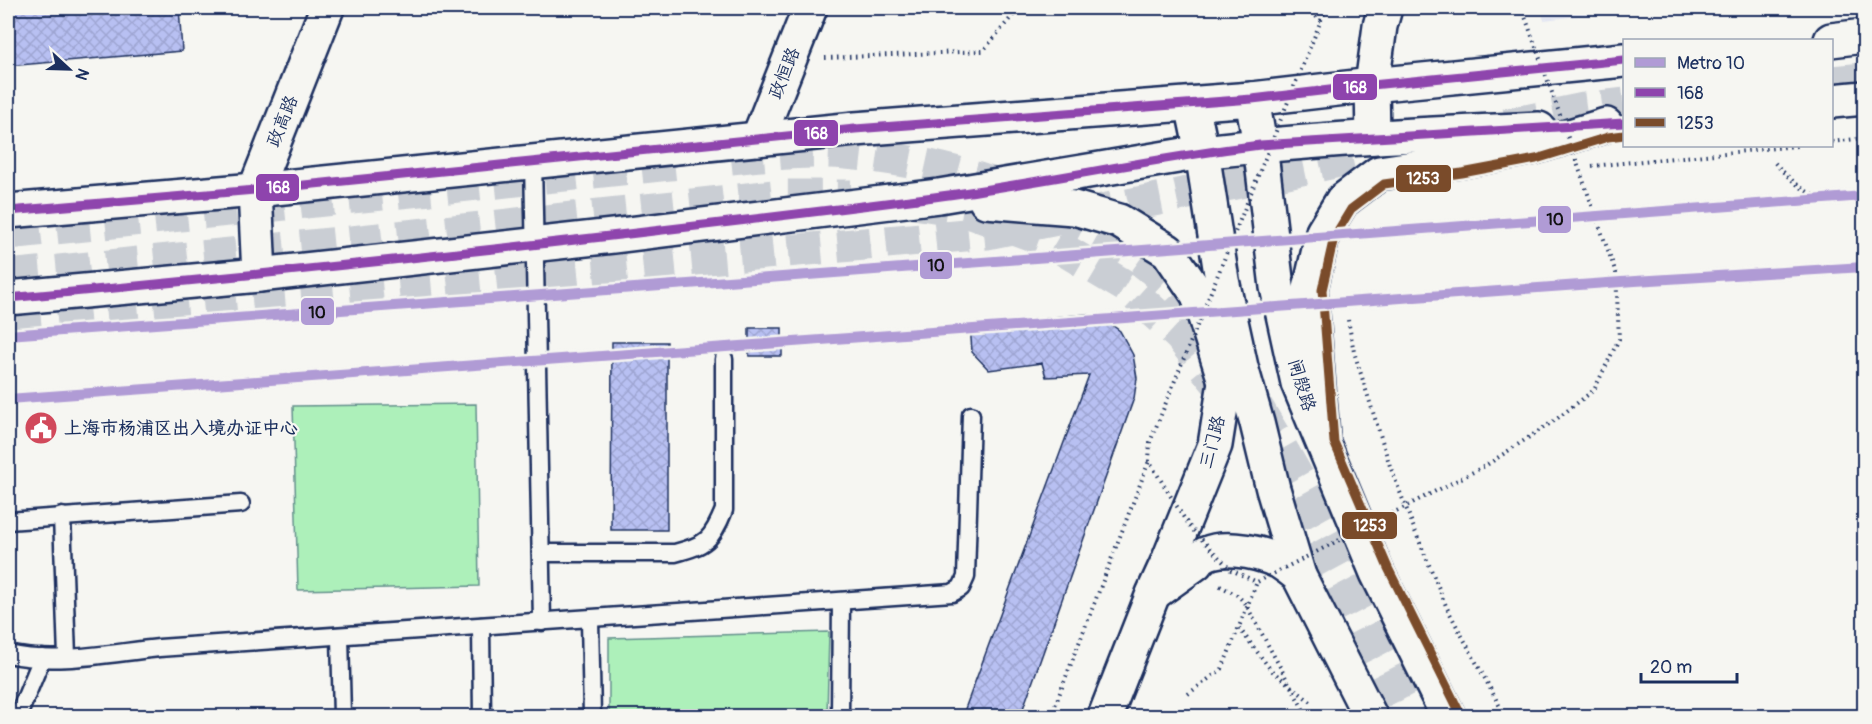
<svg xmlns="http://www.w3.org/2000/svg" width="1872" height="724" viewBox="0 0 1872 724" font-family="Pangolin,'LXGW WenKai TC',sans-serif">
<defs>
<pattern id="building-cross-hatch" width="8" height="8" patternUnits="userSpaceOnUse" patternTransform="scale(1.5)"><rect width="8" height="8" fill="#b8c0f2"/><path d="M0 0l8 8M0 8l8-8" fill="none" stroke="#9ea5d2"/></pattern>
</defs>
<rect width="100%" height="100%" fill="#f6f6f2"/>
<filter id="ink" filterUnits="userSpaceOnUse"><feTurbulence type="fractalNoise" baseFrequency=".0167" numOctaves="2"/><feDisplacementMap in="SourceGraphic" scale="12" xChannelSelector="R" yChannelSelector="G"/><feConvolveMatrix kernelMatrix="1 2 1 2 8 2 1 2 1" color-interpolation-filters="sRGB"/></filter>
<g filter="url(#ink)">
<polygon fill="#e3e6f2" points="1540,8 1649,8 1544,20"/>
<g fill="#adf0ba" stroke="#64908c" stroke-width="1.5">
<polygon points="476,404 479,586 298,590 293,406"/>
<polygon points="829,632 827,716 609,716 609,638"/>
</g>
<g fill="url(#building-cross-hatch)" stroke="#1b2f5e" stroke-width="1.5">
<polygon points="8,8 179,8 182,51 8,66"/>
<polygon points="1087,314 1102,318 1120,331 1133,355 1137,378 1134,398 1020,717 962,717 1089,375 1046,377 1042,363 989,370 972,352 970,324"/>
<rect x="749" y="328" width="33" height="28"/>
<polygon points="612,342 667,342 667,530 611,530"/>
</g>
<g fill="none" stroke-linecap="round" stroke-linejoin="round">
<g stroke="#caced4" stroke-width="33" stroke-dasharray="33 16" stroke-linecap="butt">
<polyline points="1832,82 1864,79"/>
<polyline points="1506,125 1584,109 1624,104"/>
<polyline points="8,321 987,233 1178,195 1415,145"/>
</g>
<g stroke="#caced4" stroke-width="33" stroke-dasharray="33 16" stroke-linecap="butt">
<path d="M731,158C769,154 809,150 846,153C902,158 956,170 1008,189"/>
<polyline points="914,203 966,211 1049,241 1125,286 1180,336 1219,385 1227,400"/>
<path d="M1055,211C1100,233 1148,258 1181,297C1189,306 1196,317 1203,327"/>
<polyline points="8,233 680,163"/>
<polyline points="8,276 370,240 774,196 851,196"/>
<path d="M1257,407C1317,508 1371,612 1425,716"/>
<polyline points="1285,502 1334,594 1394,716"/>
</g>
<g stroke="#1b2f5e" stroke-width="21">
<g id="service">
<polyline points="533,161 542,622"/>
<polyline points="62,516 67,657"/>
<polyline points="8,521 241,504"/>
<path d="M541,553H675C706,545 712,540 724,510V359"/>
<polyline points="590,620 592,716"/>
<polyline points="481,626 482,716"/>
<polyline points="340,636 342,716"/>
<path d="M8,654C56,665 110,653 159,648L952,593L961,588L966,577L971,415"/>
<polyline points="18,716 42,658"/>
<polyline points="840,716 841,602"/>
</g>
</g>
<g stroke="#1b2f5e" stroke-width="38">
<g id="minor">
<polyline points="758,139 810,8"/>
<polyline points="259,275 255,190 327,8"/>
</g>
</g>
<g stroke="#1b2f5e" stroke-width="38">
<g id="tertiary">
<polyline points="1373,137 1372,85 1380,26 1385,8"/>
<path d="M1154,593L1196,563C1210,540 1260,552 1280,562C1286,566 1293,571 1299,576"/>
<polyline points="1105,716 1153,594 1169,559 1215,445 1225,382 1224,350"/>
</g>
</g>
<g stroke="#1b2f5e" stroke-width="38">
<g id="secondary">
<polyline points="1831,40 1864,36"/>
<polyline points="1252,99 1372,85 1624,60"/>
<polyline points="1832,101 1864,98"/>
<path d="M1202,152C1314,139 1426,134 1539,129"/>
<polyline points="1322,434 1310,289 1323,232 1342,201 1379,173 1460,161 1534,147 1606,125"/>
</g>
</g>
<g stroke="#1b2f5e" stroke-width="38">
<g id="primary">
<polyline points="1192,104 1202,152 1222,280 1241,367 1257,423 1273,489 1299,576 1370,716"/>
<polyline points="986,201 1074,208 1119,221 1168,251 1198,295 1224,378"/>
<polyline points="8,211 255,190 855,129 1252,99 1260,145 1277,287 1298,383 1377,573 1448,716"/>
<polyline points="8,298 259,275 613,236 939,196 1202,152"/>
</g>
</g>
<g stroke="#1b2f5e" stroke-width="4" stroke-dasharray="1.5 4.5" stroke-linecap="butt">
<polyline points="1307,8 1321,21"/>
<polyline points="825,58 983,51 1019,8"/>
<polyline points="1832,142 1864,138"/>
<path d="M1775,163C1788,178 1808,196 1828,201C1840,204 1854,199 1864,194"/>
<polyline points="1592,166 1797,146"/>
<polyline points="1348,320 1354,352 1390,466 1415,531 1447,608 1505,716"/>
<polyline points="1220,586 1237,595 1245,603 1307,716"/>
<polyline points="1051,716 1149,461"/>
</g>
<use href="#service" stroke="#f6f6f2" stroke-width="16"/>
<use href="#minor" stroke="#f6f6f2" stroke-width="33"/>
<use href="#tertiary" stroke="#f6f6f2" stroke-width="33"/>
<use href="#secondary" stroke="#f6f6f2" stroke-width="33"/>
<use href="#primary" stroke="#f6f6f2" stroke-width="33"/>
<g stroke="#1b2f5e" stroke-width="4" stroke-dasharray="1.5 4.5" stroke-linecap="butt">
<polyline points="1326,8 1150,442 1149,461 1189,526 1231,570 1257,582 1485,466 1554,421 1594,390 1619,339 1616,273 1522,8"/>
<polyline points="1239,628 1271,670 1312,703"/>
<polyline points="1188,694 1222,669 1257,582"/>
</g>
<g stroke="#f6f6f2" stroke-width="14">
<g id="bus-1">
<polyline points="8,211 255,190 855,129 1252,99 1372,85 1624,60"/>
<path d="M8,298C317,270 626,236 934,197C1043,183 1151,158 1260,145L1624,123"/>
</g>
</g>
<g stroke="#f6f6f2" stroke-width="14">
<polyline id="bus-2" points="1459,711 1388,568 1334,442 1322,290 1334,237 1351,209 1384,184 1462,173 1536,159 1608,137 1624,135"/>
</g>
<use href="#bus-1" stroke="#8e44ad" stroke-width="9"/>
<use href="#bus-2" stroke="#7a4b2a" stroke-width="9"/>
<g stroke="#f6f6f2" stroke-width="15">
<g id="metro-1">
<polyline points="8,335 1864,196"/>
<polyline points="8,399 1635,281 1864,267"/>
</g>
</g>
<use href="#metro-1" stroke="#b09bd5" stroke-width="10"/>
</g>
</g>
<defs>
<g id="civic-disc" transform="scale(1.725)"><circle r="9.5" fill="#d1495b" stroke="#f6f6f2"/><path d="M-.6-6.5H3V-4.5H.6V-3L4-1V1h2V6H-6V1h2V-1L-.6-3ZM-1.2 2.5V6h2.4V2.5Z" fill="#fff"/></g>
</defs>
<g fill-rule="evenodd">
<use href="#civic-disc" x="41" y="428"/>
</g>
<g text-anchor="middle" stroke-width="4.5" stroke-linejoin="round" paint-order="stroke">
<g font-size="18" fill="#1b2f5e" stroke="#f6f6f2">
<text transform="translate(784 73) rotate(-68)" y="6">政恒路</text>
<text transform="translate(282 121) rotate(-68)" y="6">政高路</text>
<text transform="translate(1302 385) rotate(73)" y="6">闸殷路</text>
<text transform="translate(1212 442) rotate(-75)" y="6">三门路</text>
</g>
<g font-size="18" font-weight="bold" fill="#1b2f5e" stroke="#f6f6f2" text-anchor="start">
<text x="64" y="434">上海市杨浦区出入境办证中心</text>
</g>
</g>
<g stroke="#f6f6f2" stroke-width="2">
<rect x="1332" y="73" width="46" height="28" rx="6" fill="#8e44ad"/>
<rect x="793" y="119" width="46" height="28" rx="6" fill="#8e44ad"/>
<rect x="1395" y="164" width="57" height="29" rx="6" fill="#7a4b2a"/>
<rect x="255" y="173" width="45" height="29" rx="6" fill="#8e44ad"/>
<rect x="1537" y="205" width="35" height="29" rx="6" fill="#b09bd5"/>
<rect x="919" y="251" width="34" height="29" rx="6" fill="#b09bd5"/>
<rect x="300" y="297" width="35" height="29" rx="6" fill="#b09bd5"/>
<rect x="1341" y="511" width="57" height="29" rx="6" fill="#7a4b2a"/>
</g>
<g font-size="16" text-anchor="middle" font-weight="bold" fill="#fff">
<text x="1355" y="93">168</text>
<text x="816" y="139">168</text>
<text x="1423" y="184">1253</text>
<text x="278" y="193">168</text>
<text x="1370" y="531">1253</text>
</g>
<g font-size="16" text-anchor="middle" font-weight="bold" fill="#111">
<text x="1555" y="225">10</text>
<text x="936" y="271">10</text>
<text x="317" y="318">10</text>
</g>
<rect width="1872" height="724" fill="none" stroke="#f6f6f2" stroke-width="30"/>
<rect x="15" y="15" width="1842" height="694" fill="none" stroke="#1b2f5e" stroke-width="2" filter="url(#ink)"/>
<rect x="1623" y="39" width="210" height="108" fill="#f6f6f2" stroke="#9ea6b7" stroke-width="1.5"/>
<rect x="1635" y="58" width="30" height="9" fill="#b09bd5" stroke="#9ea6b7" stroke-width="1.5"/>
<text x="1677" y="69" font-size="18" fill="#1b2f5e">Metro 10</text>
<rect x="1635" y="88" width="30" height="9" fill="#8e44ad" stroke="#9ea6b7" stroke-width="1.5"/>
<text x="1677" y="99" font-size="18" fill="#1b2f5e">168</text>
<rect x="1635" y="118" width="30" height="9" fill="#7a4b2a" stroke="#9ea6b7" stroke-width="1.5"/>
<text x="1677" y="129" font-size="18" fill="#1b2f5e">1253</text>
<g transform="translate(69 69) rotate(112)" stroke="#f6f6f2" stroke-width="4.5" paint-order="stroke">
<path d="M0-4.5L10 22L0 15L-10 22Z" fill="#1b2f5e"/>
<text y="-9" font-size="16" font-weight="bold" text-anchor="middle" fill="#1b2f5e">N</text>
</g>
<path d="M1641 673v9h96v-9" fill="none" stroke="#1b2f5e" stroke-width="3"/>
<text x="1650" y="673" font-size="18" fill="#1b2f5e" stroke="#f6f6f2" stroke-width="4.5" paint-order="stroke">20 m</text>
</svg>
